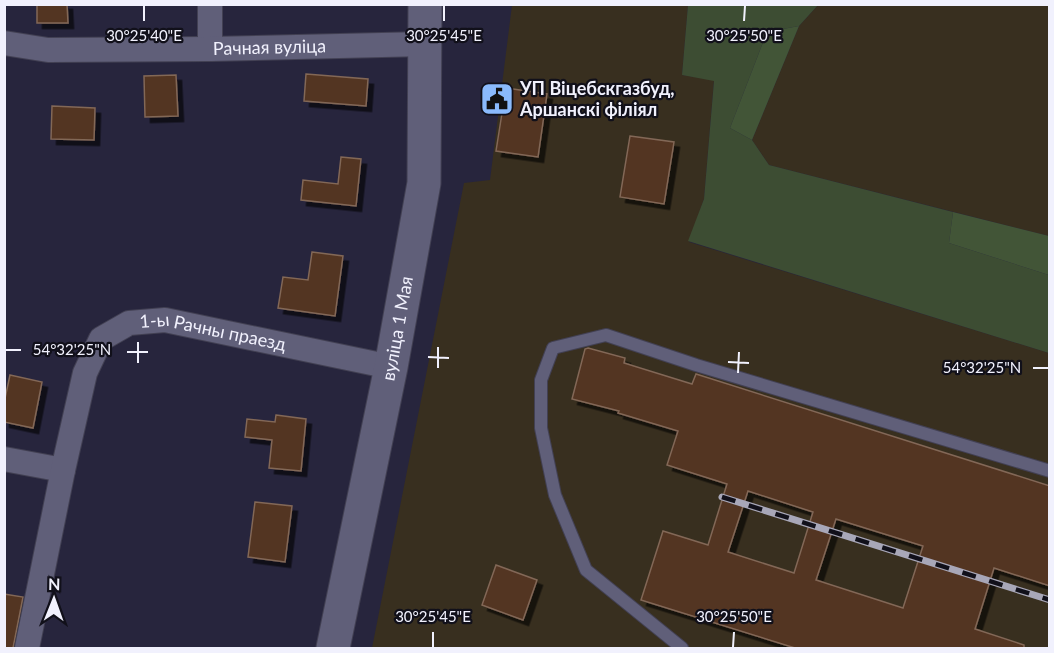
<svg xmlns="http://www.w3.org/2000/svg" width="1054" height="653" viewBox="0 0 1054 653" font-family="Lato,sans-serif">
<defs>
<filter id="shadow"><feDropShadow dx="5.5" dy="5.5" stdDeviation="0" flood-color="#0009"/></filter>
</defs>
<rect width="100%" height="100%" fill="#27253d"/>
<g fill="#382f1f">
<polygon points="512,5 688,5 682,75 714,80 704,199 689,242 1049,353 1049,648 372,648 464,183 490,180"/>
<polygon points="818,5 1049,5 1049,236 769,165 752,140 799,26"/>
</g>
<polygon fill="#3d4d33" points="688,5 818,5 799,26 767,32 730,128 752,140 769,165 953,212 949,243 1049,275 1049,353 688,241 704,199 714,81 682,75"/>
<g fill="#425537">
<polygon points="799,26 752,140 730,128 767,32"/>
<polygon points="953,212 1049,236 1049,275 949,243"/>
</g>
<g fill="#533421" stroke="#826757" stroke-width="1.5" fill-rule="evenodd" filter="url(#shadow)">
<polygon points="37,4 67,4 68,23 37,23"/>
<polygon points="306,74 368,79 366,106 304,101"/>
<polygon points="176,75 178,116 145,117 144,76"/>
<polygon points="506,88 547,94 538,157 496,151"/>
<polygon points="52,106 95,108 94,140 51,139"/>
<polygon points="630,136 674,142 664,204 620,197"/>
<polygon points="341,157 361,159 356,206 301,200 303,180 338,184"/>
<polygon points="312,252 343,256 335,316 278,308 283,277 308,280"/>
<path d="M588,348L625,358L624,363L692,384L696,374L1050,486V586L994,568L975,629L1024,645V648H795L641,600L663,531L708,545L727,484L667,465L678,431L618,413L619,411L572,399L585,349ZM748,491L813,512L794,573L728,552ZM836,519L923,546L903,608L816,580Z"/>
<polygon points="10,375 42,382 33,428 4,422 4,403"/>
<polygon points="276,415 306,419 301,471 269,468 272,440 245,437 247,419 275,422"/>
<polygon points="255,502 292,506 285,562 248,557"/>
<polygon points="496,565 537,580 523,620 482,605"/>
<polygon points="4,594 23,597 13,648 4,648"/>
</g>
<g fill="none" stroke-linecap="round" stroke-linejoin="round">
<g stroke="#424053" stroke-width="14">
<polyline id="lane" points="682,648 586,570 555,495 541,428 541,380 553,348 606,335 696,365 1050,471"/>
</g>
<g stroke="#424053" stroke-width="26">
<g id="street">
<polyline points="210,4 210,49"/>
<path id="s1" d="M4,43L48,50L210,49L425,44"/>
<polyline points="4,459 63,470"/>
<path id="s2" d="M27,648L63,470L85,373L101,339L129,323L165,320L391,367"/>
</g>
</g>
<g stroke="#424053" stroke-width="35">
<g id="secondary">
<path id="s3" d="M333,648L391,367L424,183L425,4"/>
</g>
</g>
<use href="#lane" stroke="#605f79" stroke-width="12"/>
<use href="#street" stroke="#605f79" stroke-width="24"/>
<use href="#secondary" stroke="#605f79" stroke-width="33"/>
<g stroke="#a8a7b8" stroke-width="7">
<polyline id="rail" points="722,497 1050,600"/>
</g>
<use href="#rail" stroke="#11101a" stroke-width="4.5" stroke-dasharray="14" stroke-linecap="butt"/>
</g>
<path fill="none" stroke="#f1f1fd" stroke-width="2" d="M144,21V6M444,21V6M744,21L745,6M6,350H21M127,352H148M428,357L449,358M728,362L749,363M138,363V342M438,368V347M1033,368H1048M738,373L739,352M433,647V632M733,647L734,632"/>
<defs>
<g id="civic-square" transform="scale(1.725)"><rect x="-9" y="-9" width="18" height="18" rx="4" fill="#8abafc" stroke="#11101a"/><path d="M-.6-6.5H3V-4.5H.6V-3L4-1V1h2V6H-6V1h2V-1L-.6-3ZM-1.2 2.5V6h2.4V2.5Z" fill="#111"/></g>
</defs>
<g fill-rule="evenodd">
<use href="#civic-square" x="497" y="99"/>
</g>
<g text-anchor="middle" stroke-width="4.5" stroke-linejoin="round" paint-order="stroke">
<g font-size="18" fill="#f1f1fd" stroke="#11101a">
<text dy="6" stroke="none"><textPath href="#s1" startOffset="266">Рачная вуліца</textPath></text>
<text dy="6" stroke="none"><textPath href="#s3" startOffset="326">вуліца 1 Мая</textPath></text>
<text dy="6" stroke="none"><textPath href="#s2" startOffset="436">1-ы Рачны праезд</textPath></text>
</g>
<g font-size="18" font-weight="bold" fill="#f1f1fd" stroke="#11101a" text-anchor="start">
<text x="520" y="95">УП Віцебскгазбуд,<tspan x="520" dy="21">Аршанскі філіял</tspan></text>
</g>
</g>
<g font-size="15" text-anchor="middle" fill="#f1f1fd" stroke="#11101a" stroke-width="4.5" stroke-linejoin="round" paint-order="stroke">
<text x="144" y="41">30°25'40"E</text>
<text x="444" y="41">30°25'45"E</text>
<text x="744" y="41">30°25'50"E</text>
<text x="72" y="355">54°32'25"N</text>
<text x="982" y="373">54°32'25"N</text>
<text x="433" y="622">30°25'45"E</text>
<text x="734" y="622">30°25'50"E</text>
</g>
<rect width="1054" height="653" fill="none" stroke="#f1f1fd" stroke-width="12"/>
<g transform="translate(54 599) rotate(1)" stroke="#11101a" stroke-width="4.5" paint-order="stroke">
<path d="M0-4.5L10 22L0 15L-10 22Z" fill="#f1f1fd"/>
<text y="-9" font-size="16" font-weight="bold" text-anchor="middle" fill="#f1f1fd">N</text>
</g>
</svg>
